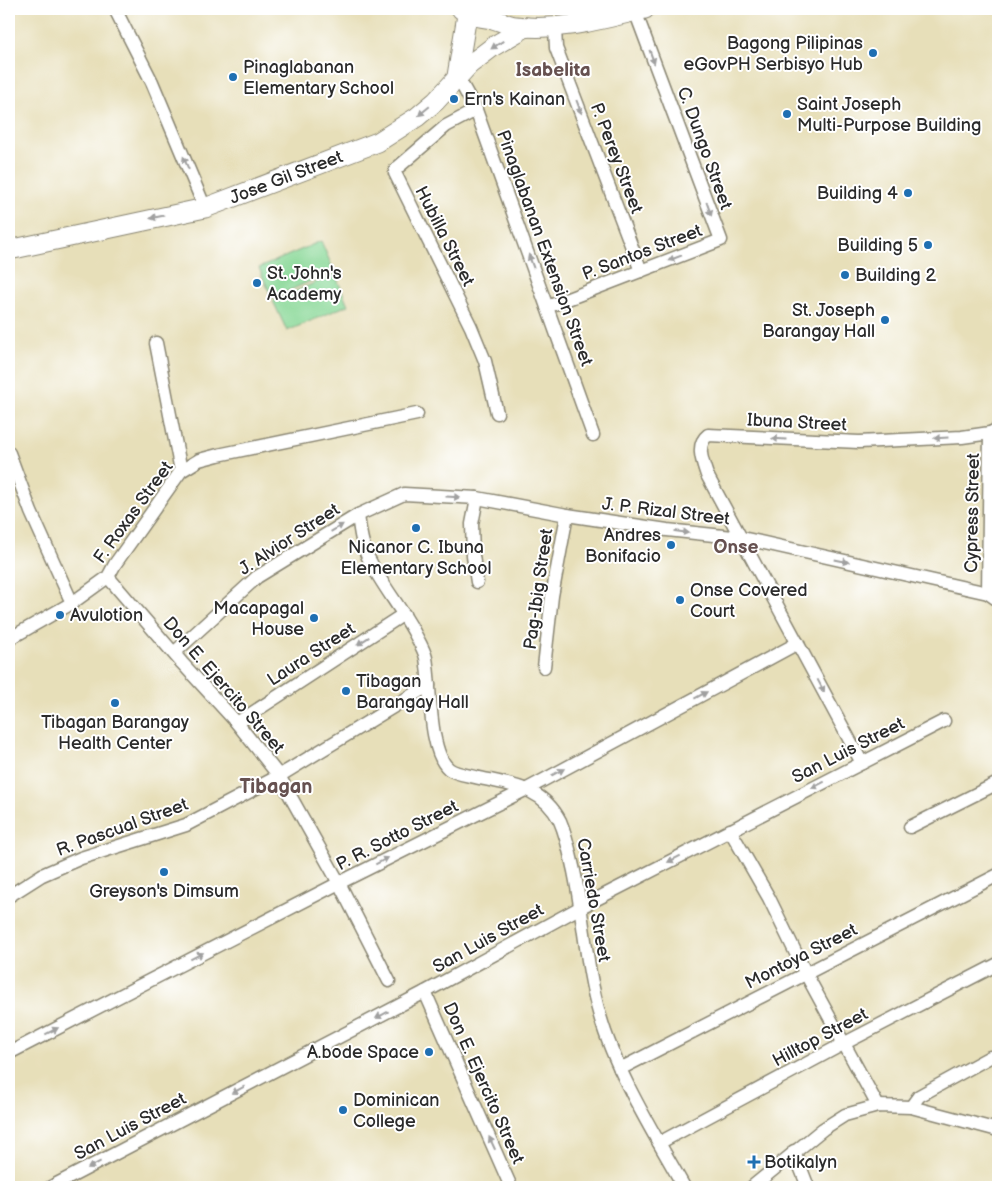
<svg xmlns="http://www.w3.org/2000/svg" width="1007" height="1196" viewBox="0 0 1007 1196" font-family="'Balsamiq Sans',sans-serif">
<rect width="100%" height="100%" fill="#fff"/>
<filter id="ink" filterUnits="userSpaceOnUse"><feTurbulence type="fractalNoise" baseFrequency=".02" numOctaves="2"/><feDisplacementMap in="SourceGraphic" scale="10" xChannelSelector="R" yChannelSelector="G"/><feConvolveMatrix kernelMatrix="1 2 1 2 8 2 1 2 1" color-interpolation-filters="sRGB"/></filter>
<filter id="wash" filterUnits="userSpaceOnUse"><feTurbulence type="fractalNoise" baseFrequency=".0096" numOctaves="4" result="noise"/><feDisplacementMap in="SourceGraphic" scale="20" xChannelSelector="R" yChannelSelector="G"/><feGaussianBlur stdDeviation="1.12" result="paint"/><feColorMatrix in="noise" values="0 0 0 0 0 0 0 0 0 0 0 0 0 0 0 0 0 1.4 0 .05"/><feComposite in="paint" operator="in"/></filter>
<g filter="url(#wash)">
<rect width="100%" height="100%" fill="#e7dfb9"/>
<g fill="#89d897" stroke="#5a8261">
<polygon points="321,241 334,271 272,298 259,268"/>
<polygon points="335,274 348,305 287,331 273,301"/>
</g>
</g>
<g filter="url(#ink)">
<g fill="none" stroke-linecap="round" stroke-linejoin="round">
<g stroke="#898572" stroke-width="15">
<g id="street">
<polyline points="115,9 152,82 205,208"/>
<polyline points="555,28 556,48 641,271"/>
<polyline points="457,76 476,110 593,435"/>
<polyline points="476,110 446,126 396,169 395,173 471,327 485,361 497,413"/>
<polyline points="547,307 721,240 635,11"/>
<polyline points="156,343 181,471"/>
<polyline points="9,453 31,512 72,603"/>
<polyline points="477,498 472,524 473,556 477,582"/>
<path d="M358,515C360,531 362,547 370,561C382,585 401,608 414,632C418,640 424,649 426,658C431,684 428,752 449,769C456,774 467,775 475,777C510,785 542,786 560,821C567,837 570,854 574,871C584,919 586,969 600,1016C616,1073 655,1135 684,1187"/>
<polyline points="108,577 182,663 237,723 279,776 339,883 389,981"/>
<polyline points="988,593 990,433"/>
<polyline points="9,639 72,603 108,577 115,564 181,471 199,460 218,455 417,414"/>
<polyline points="174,653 257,577 358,515 404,494 477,498 567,515 667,530 742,538 988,593 998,600"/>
<polyline points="544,667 552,596 567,515"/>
<polyline points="237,723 404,614"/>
<path d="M862,763L707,475C703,463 695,445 708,435L859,442L962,437L990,433L998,429"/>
<polyline points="910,827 998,783"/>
<polyline points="730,830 769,898 806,974 878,1106"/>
<polyline points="9,896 42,875 81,858 186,825 279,776 429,685"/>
<polyline points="425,992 511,1187"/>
<polyline points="9,1053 339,883 527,789 798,643"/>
<polyline points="620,1069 998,875"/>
<polyline points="911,1107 919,1096 990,1057"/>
<polyline points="659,1143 845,1043 998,964"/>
<polyline points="794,1151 808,1187"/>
<polyline points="51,1187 425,992 581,907 944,721"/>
<polyline points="752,1187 823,1129 845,1115 878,1106 911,1107 998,1130"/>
</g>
</g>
<g stroke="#898572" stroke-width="21">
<g id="secondary">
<path d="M461,9C470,17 481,17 493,19C500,21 508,25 515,26C559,32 602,19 645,9"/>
<polyline points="457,76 467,15"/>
<polyline points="9,250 205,208 378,142 417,117 436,101 469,65 494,46 526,27"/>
</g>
</g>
<use href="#street" stroke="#fff" stroke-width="12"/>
<use href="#secondary" stroke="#fff" stroke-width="19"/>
</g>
<defs><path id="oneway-solid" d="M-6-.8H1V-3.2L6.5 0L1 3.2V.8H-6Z" transform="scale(1.25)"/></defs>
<g fill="#a0a0a0">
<use href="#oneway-solid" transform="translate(497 45) rotate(147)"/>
<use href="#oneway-solid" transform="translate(652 57) rotate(70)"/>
<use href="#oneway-solid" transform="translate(579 107) rotate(69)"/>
<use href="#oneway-solid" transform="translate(424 111) rotate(140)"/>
<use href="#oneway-solid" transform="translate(186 163) rotate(-113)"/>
<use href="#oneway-solid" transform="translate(709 209) rotate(70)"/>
<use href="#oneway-solid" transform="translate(157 217) rotate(168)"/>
<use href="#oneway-solid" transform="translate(675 258) rotate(159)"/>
<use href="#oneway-solid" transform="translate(531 261) rotate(-110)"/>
<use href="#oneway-solid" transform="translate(941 438) rotate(177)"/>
<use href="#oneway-solid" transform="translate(779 439) rotate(-177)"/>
<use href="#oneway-solid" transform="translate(453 497) rotate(4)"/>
<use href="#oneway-solid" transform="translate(337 528) rotate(-31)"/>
<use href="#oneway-solid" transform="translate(682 532) rotate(7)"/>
<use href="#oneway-solid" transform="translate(842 561) rotate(12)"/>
<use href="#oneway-solid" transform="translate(363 641) rotate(147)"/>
<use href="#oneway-solid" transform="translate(821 686) rotate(62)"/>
<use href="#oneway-solid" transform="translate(701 695) rotate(-28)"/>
<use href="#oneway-solid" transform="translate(558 772) rotate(-28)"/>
<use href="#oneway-solid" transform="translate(818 785) rotate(153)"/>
<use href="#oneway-solid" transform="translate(674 859) rotate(153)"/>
<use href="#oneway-solid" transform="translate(382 861) rotate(-27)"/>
<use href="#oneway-solid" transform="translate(197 956) rotate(-27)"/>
<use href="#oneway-solid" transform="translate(382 1015) rotate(152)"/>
<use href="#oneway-solid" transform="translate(52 1031) rotate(-27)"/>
<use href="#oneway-solid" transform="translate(238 1090) rotate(152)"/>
<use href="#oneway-solid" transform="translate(492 1143) rotate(-115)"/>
<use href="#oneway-solid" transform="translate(94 1165) rotate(152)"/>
</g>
</g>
<g fill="#1f6fb2" stroke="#fff" stroke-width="2">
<circle cx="873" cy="53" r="5"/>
<circle cx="233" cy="77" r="5"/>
<circle cx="454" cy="99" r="5"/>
<circle cx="787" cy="114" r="5"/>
<circle cx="908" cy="193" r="5"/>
<circle cx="928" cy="245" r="5"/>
<circle cx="845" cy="275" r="5"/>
<circle cx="257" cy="283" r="5"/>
<circle cx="885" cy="320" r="5"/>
<circle cx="416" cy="528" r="5"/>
<circle cx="671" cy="545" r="5"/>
<circle cx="680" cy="600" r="5"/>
<circle cx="60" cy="615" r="5"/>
<circle cx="314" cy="618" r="5"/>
<circle cx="346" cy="691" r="5"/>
<circle cx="115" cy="703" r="5"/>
<circle cx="164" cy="872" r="5"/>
<circle cx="429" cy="1052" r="5"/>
<circle cx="343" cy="1110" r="5"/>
<path d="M751.5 1154.5h5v5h5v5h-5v5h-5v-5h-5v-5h5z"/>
</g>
<g text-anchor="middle" stroke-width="4" stroke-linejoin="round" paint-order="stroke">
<g font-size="18" fill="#2b2b2b" stroke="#fff" text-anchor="start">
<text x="863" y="49" text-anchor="end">Bagong Pilipinas<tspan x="863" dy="21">eGovPH Serbisyo Hub</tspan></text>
<text x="243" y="73">Pinaglabanan<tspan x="243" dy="21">Elementary School</tspan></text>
<text x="464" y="105">Ern's Kainan</text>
<text x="797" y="110">Saint Joseph<tspan x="797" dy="21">Multi-Purpose Building</tspan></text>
<text x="898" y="199" text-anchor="end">Building 4</text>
<text x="918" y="251" text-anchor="end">Building 5</text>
<text x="267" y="279">St. John's<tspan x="267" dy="21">Academy</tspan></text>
<text x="855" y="281">Building 2</text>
<text x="875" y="316" text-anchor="end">St. Joseph<tspan x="875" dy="21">Barangay Hall</tspan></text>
<text x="661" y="541" text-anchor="end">Andres<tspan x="661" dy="21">Bonifacio</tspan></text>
<text x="416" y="553" text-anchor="middle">Nicanor C. Ibuna<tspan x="416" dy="21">Elementary School</tspan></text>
<text x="690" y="596">Onse Covered<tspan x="690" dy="21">Court</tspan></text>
<text x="304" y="614" text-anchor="end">Macapagal<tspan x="304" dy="21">House</tspan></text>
<text x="70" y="621">Avulotion</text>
<text x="356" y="687">Tibagan<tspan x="356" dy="21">Barangay Hall</tspan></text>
<text x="115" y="728" text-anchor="middle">Tibagan Barangay<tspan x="115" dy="21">Health Center</tspan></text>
<text x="164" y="897" text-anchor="middle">Greyson's Dimsum</text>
<text x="419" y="1058" text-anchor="end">A.bode Space</text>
<text x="353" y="1106">Dominican<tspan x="353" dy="21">College</tspan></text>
<text x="764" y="1168">Botikalyn</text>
</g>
<g font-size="18" fill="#2b2b2b" stroke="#fff">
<text transform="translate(705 148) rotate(70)" y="6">C. Dungo Street</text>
<text transform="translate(617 158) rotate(69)" y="6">P. Perey Street</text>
<text transform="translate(286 177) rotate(-21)" y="6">Jose Gil Street</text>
<text transform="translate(445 236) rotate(63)" y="6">Hubilla Street</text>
<text transform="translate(545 248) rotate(70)" y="6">Pinaglabanan Extension Street</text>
<text transform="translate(642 252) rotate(-21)" y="6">P. Santos Street</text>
<text transform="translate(797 422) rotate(3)" y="6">Ibuna Street</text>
<text transform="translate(666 511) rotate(7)" y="6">J. P. Rizal Street</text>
<text transform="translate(133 512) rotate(-54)" y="6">F. Roxas Street</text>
<text transform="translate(972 513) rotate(-89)" y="6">Cypress Street</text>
<text transform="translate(289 539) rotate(-33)" y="6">J. Alvior Street</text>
<text transform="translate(538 589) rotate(-82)" y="6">Pag-Ibig Street</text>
<text transform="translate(311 654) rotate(-33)" y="6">Laura Street</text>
<text transform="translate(224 685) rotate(49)" y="6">Don E. Ejercito Street</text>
<text transform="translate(848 750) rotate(-27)" y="6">San Luis Street</text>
<text transform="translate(122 827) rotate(-20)" y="6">R. Pascual Street</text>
<text transform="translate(397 835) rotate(-27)" y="6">P. R. Sotto Street</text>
<text transform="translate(594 900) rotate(80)" y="6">Carriedo Street</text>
<text transform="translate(488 938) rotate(-29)" y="6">San Luis Street</text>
<text transform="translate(801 956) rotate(-27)" y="6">Montoya Street</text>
<text transform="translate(820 1037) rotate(-28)" y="6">Hilltop Street</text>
<text transform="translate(484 1083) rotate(66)" y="6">Don E. Ejercito Street</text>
<text transform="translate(130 1126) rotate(-28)" y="6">San Luis Street</text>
</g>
<g font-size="19" font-weight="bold" fill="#665150" stroke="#fff">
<text x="553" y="76">Isabelita</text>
<text x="736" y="553">Onse</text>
</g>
<g font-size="20" font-weight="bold" fill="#665150" stroke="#fff">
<text x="276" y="793">Tibagan</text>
</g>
</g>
<rect width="1007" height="1196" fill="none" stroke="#fff" stroke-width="30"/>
</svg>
